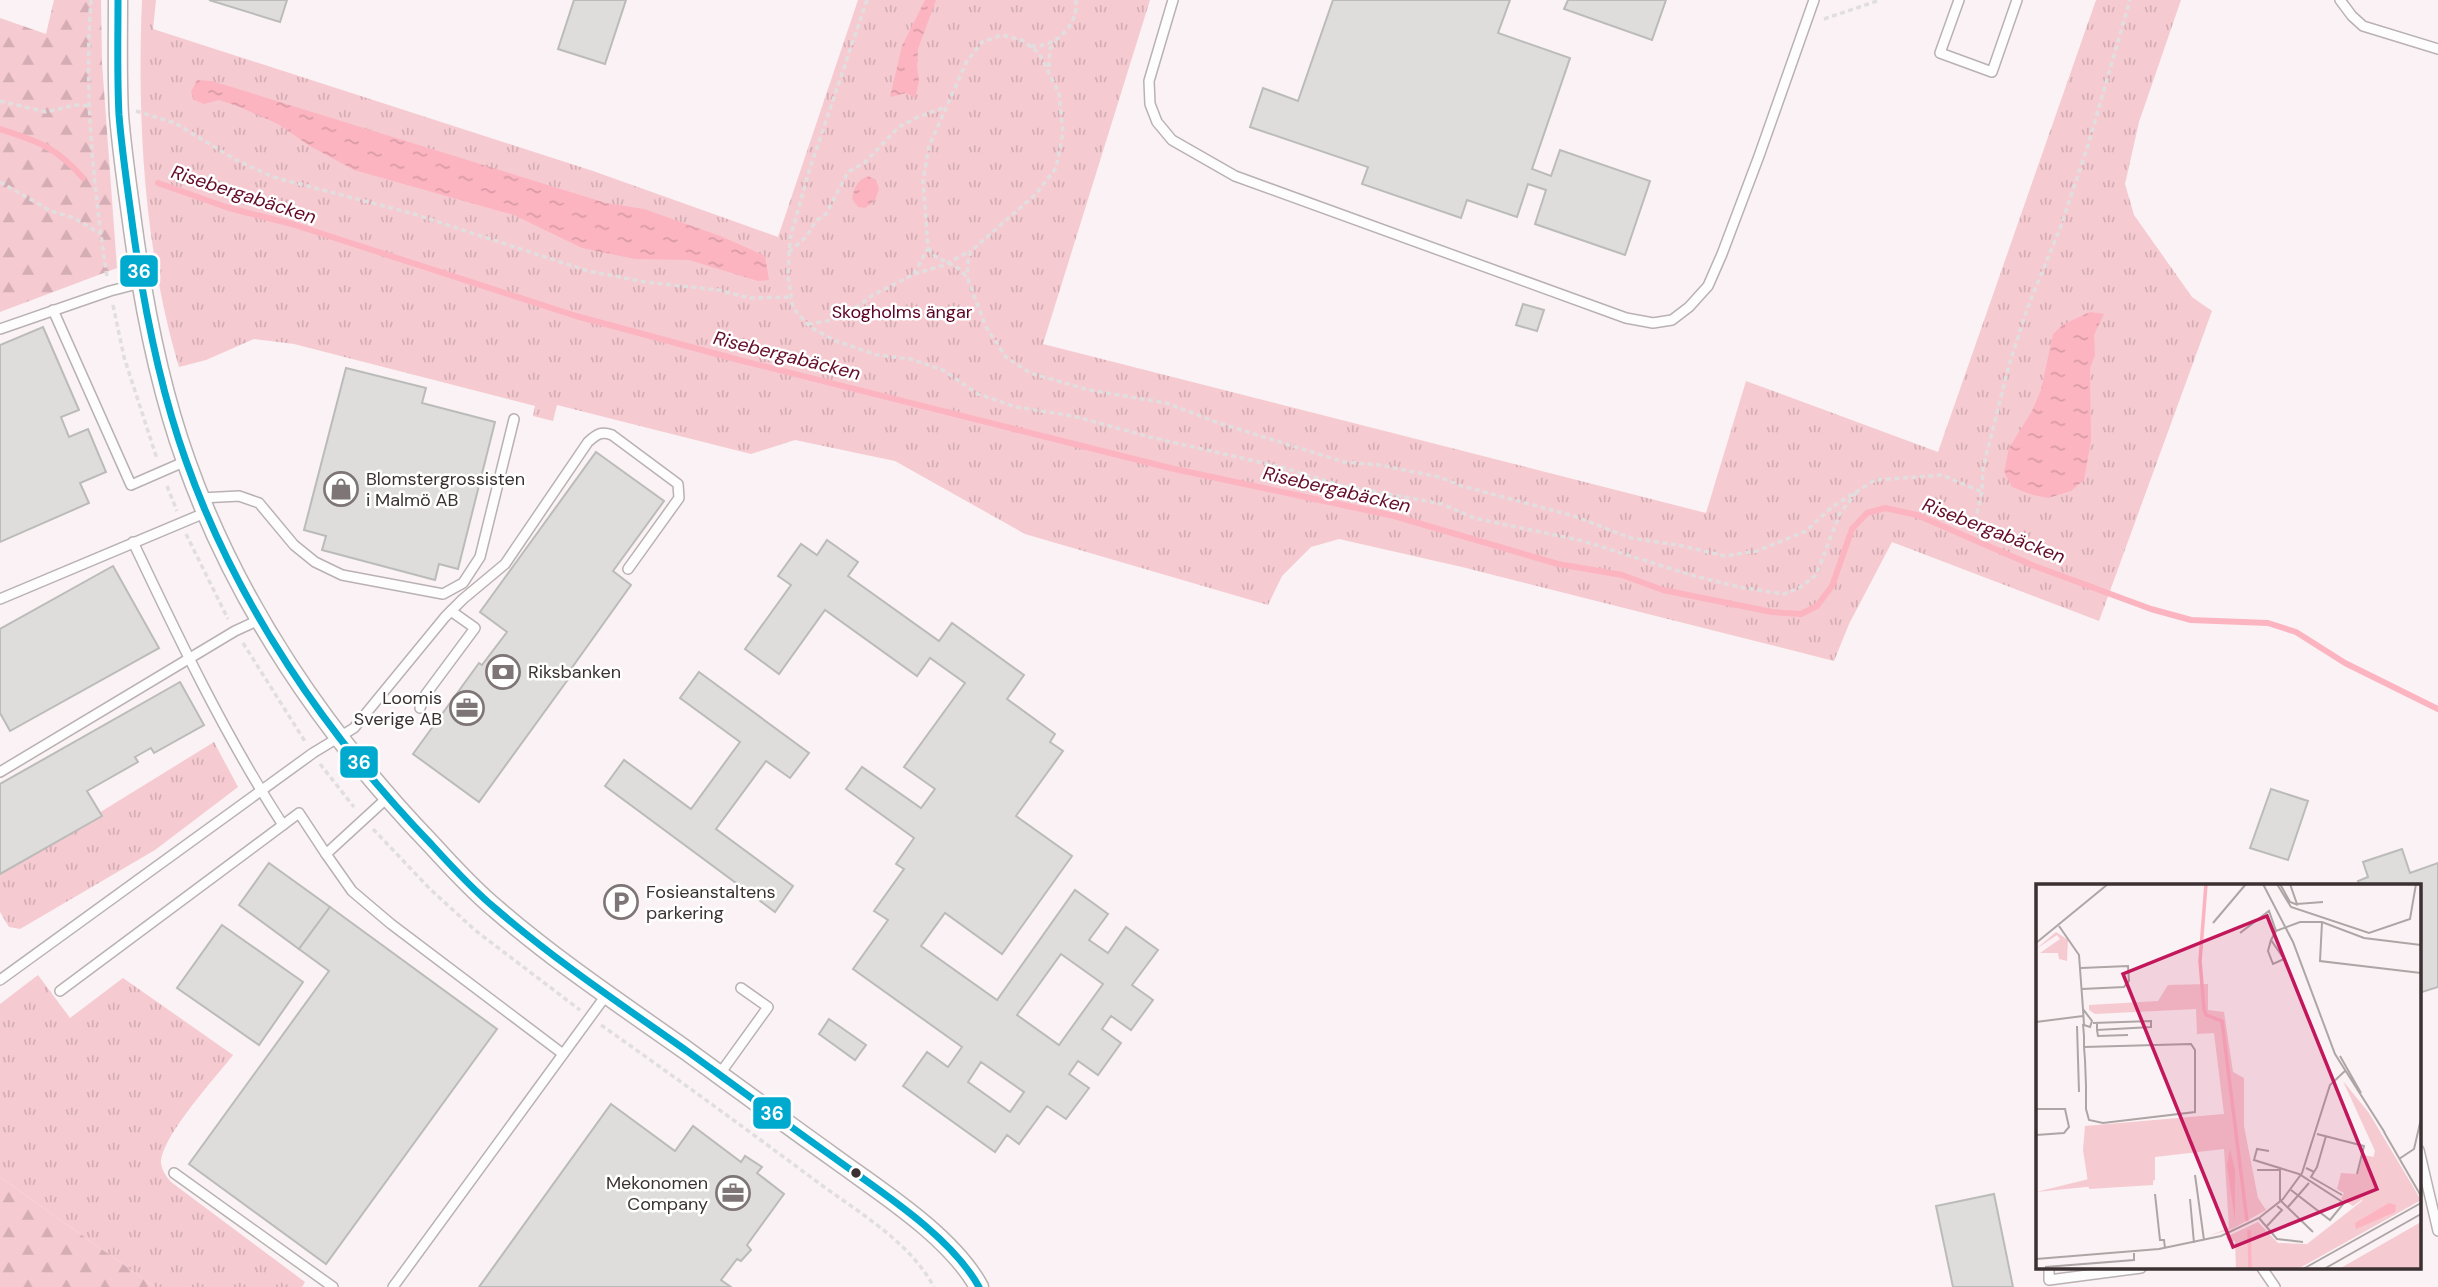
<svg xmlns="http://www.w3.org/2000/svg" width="2438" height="1287" viewBox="0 0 2438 1287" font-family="'DM Sans',sans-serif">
<defs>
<pattern id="grass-tufts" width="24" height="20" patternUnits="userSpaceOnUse" patternTransform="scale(1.75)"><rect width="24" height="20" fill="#f6cad1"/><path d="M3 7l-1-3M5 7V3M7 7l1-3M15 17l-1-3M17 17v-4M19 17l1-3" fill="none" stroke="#d4aeb4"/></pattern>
<pattern id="forest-firs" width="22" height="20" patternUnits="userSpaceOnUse" patternTransform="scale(1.75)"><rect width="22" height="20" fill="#f6cad1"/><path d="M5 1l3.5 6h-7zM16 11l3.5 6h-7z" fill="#d4aeb4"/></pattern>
<pattern id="water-ripples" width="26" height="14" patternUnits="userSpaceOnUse" patternTransform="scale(1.75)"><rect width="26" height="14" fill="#fcb4c1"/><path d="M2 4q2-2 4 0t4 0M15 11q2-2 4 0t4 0" fill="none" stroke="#d99ba6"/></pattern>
</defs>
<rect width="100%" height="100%" fill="#faf2f4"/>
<g fill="url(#grass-tufts)">
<path d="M142,0H156L153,29L593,171L778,237L858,0H1150L1043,344L1706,513L1746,381L1938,452L2096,0H2181L2139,122L2125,184L2134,215L2192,297L2212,311L2099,621L1892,542L1849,624L1834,661L1462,567L1339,539L1311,547L1282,576L1268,605L1025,534L895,461L795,440L751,454L557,405L553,421L533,416L535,406L294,344L254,339L206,360L179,367C144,249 137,122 142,0Z"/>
<polygon points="214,742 238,787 155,850 20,929 9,927 0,912 0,874"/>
<path d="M38,975L70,1018L123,978L233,1055C216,1077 161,1137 161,1163C162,1171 166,1176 171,1182L305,1282L302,1287H155L0,1177V1004Z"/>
</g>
<g fill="url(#forest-firs)">
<polygon points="54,0 101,0 102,63 117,268 0,312 0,18 46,34"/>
<polygon points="0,1177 155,1287 0,1287"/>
</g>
<g fill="url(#water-ripples)">
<polygon points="925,0 936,0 918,49 917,67 919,81 915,98 906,93 890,97 902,46"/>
<polygon points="197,80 212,81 606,203 644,209 723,237 765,256 769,280 758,281 689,260 635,259 582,248 514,215 354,170 310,146 278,124 240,107 219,100 204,104 194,100 191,92"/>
<path d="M868,176L876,180L879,189L875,200L865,208L858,207L852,199C854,188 857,180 868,176Z"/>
<polygon points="2090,312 2104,314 2094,335 2095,355 2090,368 2091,441 2084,480 2071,491 2048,498 2033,495 2012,487 2004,472 2009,448 2032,411 2041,390 2053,334 2064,324"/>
</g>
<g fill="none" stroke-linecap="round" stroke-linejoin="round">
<g stroke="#fcb4c1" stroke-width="6">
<path d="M0,129C38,141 56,147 83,178"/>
<polyline points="158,183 229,208 292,224 576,316 739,360 1170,468 1394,516 1558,564 1622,575 1663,590 1772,612 1801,614 1817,606 1832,586 1852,529 1867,513 1885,508 1917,515 2032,565 2151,609 2191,620 2268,623 2296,632 2345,663 2438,709"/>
</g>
</g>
<g fill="#dedddb" stroke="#bbbbb9" stroke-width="2" fill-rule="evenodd">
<polygon points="209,0 287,0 280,22"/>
<polygon points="574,0 626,0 605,64 558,49"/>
<polygon points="1333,0 1510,0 1498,33 1570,58 1532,169 1551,176 1560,150 1650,181 1625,255 1535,224 1546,190 1528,184 1517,217 1467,200 1461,218 1362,184 1368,167 1250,127 1263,88 1298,101"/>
<polygon points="1568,0 1666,0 1652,40 1564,9"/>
<polygon points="1523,304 1544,310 1537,331 1516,325"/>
<polygon points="43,327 79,410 61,417 69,437 88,429 106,472 80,483 89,503 0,542 0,345"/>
<polygon points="346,368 426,388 422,403 495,422 458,569 439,564 435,580 322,550 326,536 304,530"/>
<polygon points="596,452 664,501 613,571 631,585 566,676 569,678 479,802 413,754 479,663 482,665 507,632 480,612"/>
<path d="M827,540L858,562L848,576L939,641L952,623L1024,675L1007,699L1055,734L1050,742L1063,751L1016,816L1072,856L1002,954L945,913L921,946L997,1000L1075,890L1108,914L1089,940L1108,953L1126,927L1158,950L1132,985L1153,1000L1131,1030L1111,1016L1102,1029L1121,1043L1098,1075L1078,1061L1069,1074L1089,1088L1066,1119L1047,1106L1019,1144L1007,1135L995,1152L903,1086L927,1052L948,1067L962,1047L853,969L888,920L874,911L904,869L896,864L914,838L846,789L862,767L921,808L935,789L904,767L965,683L930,658L917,676L825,610L779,674L745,649L791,585L778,576L801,544L817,555ZM1061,954L1103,984L1059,1045L1017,1015ZM981,1062L1024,1092L1010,1112L968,1082Z"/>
<polygon points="113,566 159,648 10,731 0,713 0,629"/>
<polygon points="699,672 809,753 790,778 766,761 716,829 793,886 775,912 605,786 624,760 691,809 740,742 680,698"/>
<polygon points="180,682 204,725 154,753 151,748 135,757 138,762 87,791 102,816 0,874 0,784"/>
<polygon points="2271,789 2308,801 2288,860 2250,848"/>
<polygon points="2402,849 2410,873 2438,863 2438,987 2419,993 2419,886 2360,886 2358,881 2368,877 2363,862"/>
<polygon points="269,863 330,907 299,949 239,905"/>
<polygon points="330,907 497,1029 326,1264 189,1164 329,971 299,949"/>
<polygon points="222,925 303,982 259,1045 177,988"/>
<polygon points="829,1019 866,1045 855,1060 819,1034"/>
<polygon points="611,1104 675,1151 693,1126 741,1162 745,1156 762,1167 757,1173 784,1194 747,1245 751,1250 741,1261 737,1259 721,1280 731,1287 479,1287"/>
<polygon points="1994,1194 2013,1287 1953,1287 1936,1206"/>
</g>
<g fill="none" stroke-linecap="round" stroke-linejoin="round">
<g stroke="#b9b1b2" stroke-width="12">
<g id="lane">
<polyline points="1173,0 1149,81 1150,104 1157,122 1172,140 1235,176 1626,318 1653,323 1672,320 1689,307 1708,286 1722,254 1759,156 1814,0"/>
<polyline points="1959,0 1940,53 1992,72 2017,0"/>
<polyline points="2340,0 2352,16 2363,26 2438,49"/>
<polyline points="53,310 131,485 186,461"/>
<polyline points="0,329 110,291 141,283"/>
<polyline points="201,498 239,496 259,503 294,545 315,562 342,575 443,594 463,583 480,557 514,419"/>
<path d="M133,542C179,639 225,736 283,825"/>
<polyline points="0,599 207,512"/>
<polyline points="420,708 426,694 475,628 451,611"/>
<polyline points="0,772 235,631 261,619"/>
<polyline points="387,798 326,854 352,891 391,924 563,1054"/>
<path d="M0,980L313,753L354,728L445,617L463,599L505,564L588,442C597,434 601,431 612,435L678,484L679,498L628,569"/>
<polyline points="60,991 299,813 326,854"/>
<polyline points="719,1075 768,1007 741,988"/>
<polyline points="2419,1150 2438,1231"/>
<polyline points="174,1173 333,1287"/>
<polyline points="2049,1268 2049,1280 2141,1268"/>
<polyline points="2262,1268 2275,1287"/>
<polyline points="393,1287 607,994"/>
</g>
</g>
<g stroke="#b9b1b2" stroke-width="21">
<path id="street" d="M118,0C118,38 117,77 119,115C122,153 128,191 133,229C144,308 159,386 186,461C237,605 326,735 432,845C452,867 473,890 496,909C556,961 622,1005 687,1051C735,1086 784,1122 833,1157C881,1192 951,1236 979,1287"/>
</g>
<g stroke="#e1dedf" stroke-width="3.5" stroke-dasharray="5 3.5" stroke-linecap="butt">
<path d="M91,0C84,92 93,185 107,277"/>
<polyline points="867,0 809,171 790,239 788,276 793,308 810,327 836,341 877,355 910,359 943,370 978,394 1016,407 1073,416 1150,437 1281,467 1340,485 1442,504 1474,518 1583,541 1691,575 1739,587 1784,594 1799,588 1816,575 1840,513 1857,492"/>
<polyline points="1824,19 1880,0"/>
<path d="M1031,46C1055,48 1079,25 1076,0"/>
<polyline points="1049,67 1050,49 1056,42"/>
<polyline points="0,101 46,112 75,105 90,106"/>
<polyline points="136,111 175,123 236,160 273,177 414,214 588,271 645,282 718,290 750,298 791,297"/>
<polyline points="0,182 51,211 74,218 101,234"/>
<polyline points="928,248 935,256 958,268 967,277 986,327 1006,357 1030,373 1089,390 1166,403 1216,422 1344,462 1380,465 1439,477 1462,486 1574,516 1631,538 1678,545 1725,556 1757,551 1806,531 1832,507 1875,480 1942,475 1982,492"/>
<polyline points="789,252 806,237 816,221 826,214 848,172 864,163 899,127 918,117 943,108"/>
<polyline points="914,274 928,248 923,181 929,146 967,61 982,42 1002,35 1022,40 1039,53 1059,93 1063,133 1056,168 1036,194 971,251 968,262 967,277"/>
<polyline points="113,305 124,357 157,459"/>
<polyline points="808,324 832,320 848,313 873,295 914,274 944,265 970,251"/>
<polyline points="167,486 177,511"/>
<polyline points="1973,530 1982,492 1983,468 2009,365 2027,309 2061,226 2088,145 2130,0"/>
<polyline points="186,534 228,619"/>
<polyline points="243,643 306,743"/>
<polyline points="320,764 354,807"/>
<polyline points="373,829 430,889 476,931 580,1010"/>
<path d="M601,1025C672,1075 742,1126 812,1178C854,1210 908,1239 934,1287"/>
</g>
<use href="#lane" stroke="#fefdfd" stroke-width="9"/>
<use href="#street" stroke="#fefdfd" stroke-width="18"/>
<g stroke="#fff" stroke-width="12">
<path id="bus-1" d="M118,0C118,38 117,77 119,115C122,153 128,191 133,229C144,308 159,386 186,461C237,605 326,735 432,845C452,867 473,890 496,909C556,961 622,1005 687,1051C735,1086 784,1122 833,1157C881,1192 951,1236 979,1287"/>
</g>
<use href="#bus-1" stroke="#00a9ce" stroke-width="7"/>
</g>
<defs>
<g id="shop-ring" transform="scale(1.75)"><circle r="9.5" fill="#fff" stroke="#7e7576" stroke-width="1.5"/><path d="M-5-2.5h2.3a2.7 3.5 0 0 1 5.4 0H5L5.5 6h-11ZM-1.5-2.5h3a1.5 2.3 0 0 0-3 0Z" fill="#7e7576"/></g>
<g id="bank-ring" transform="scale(1.75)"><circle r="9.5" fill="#fff" stroke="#7e7576" stroke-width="1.5"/><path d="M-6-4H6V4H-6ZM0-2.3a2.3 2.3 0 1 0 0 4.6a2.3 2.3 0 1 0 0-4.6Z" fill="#7e7576"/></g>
<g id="office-ring" transform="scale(1.75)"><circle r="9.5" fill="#fff" stroke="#7e7576" stroke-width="1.5"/><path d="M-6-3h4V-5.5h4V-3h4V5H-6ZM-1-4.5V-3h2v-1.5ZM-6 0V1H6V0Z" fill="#7e7576"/></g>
<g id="parking-ring" transform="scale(1.75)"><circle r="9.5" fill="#fff" stroke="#7e7576" stroke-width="1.5"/><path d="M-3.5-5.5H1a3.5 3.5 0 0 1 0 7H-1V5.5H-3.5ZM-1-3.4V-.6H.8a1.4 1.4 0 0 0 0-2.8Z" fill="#7e7576"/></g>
</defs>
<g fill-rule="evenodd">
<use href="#shop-ring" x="341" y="489"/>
<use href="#bank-ring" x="503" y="672"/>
<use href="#office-ring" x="467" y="708"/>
<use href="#parking-ring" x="621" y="902"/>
<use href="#office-ring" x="733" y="1193"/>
</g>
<circle fill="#3b3132" stroke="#fff" stroke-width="2.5" cx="856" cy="1173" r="6"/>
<g text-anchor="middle" stroke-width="5" stroke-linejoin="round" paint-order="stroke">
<g font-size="18" fill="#5b0022" stroke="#fff">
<text x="902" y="318">Skogholms ängar</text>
</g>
<g font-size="18" fill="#3b3132" stroke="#fff" text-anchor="start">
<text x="366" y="485">Blomstergrossisten<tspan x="366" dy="21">i Malmö AB</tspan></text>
<text x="528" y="678">Riksbanken</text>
<text x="442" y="704" text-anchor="end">Loomis<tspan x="442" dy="21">Sverige AB</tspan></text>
<text x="646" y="898">Fosieanstaltens<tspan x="646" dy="21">parkering</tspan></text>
<text x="708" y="1189" text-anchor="end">Mekonomen<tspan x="708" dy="21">Company</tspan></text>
</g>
<g font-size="19" font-style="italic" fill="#650c29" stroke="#fff">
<text transform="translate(244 194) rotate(18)" y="7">Risebergabäcken</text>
<text transform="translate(787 355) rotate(14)" y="7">Risebergabäcken</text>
<text transform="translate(1337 489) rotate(13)" y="7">Risebergabäcken</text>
<text transform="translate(1994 530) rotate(21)" y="7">Risebergabäcken</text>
</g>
</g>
<g transform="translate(2036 884)">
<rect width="385" height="385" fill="#faf2f4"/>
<path d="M20,48L32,56L31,77L23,75L22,69H4L24,55L21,51L0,65ZM172,100V126L188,128L197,188L208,194V242L222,314L230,326L198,344L173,352L193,344L188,265L119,273L117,301L53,305L47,266L49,242L188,230L178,149L161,150L160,125L59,130L53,126V121L122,117L132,101ZM327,271L338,273L328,314L317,322L305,315L308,309L301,305L305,289L322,290ZM385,338V385H303Z" fill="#f6cad1"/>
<path d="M307,197L333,229L385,316L262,385H200L199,357H192L190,353L222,338L242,359L271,360L326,317L339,267ZM107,241L132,242L147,259L145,265L119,271V296L0,308L65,292L76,269L68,259L70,247Z" fill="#f6cad1"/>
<path d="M194,265L199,286V337L191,281ZM353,319L360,321L359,328L320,345L319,339Z" fill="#fcb4c1"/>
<path fill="none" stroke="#fcb4c1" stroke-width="3.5" d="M170,0L164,77L168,125L170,131L186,137L211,337M213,346L214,385"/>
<path fill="none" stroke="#aea5a6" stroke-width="2" d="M227,0L257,58L299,170L349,249M241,0L255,23L333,49L374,35L380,0M244,0L254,18L262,21M254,0L261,20L287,18M286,38L284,77L385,89M177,39L210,0M23,42L43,71L47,125L56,137L54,143L48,141L47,125M204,49L233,27L240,47L264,38H286L328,54L385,61M235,56L248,75L237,80L232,67L235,56L240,47M0,59L72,0M45,84L92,82L93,97L88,103L46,105M0,138L47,132M57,139L115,137V143L61,146V139M47,140L48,152V163L49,176L50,202V225L53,236L67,239L159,228V166L155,160L48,163M41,142L43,208M61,146L62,152L92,151M304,172L325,209M0,225H29L33,243L28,249L0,251M348,248L385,312M281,250L328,262L321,290M233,267L221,265L218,276L263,290L308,319L294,336L255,306M363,275L378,265L385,235M270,284L278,288L281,283L290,252M221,286H244V318M278,288L275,293L306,311M159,291L168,356M119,310L124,356H128L129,364M154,315L158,359M245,317L277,348M252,323L273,299M223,334L241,355L267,358M230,343L246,326L241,322M0,375L123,365L185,352L223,334L247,315L266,289L294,201L310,186M9,383L98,376V369M267,385L385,319M288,385L385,330"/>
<path fill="#c2185b" fill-opacity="0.15" stroke="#c2185b" stroke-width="3.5" d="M231,32L341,305L197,363L87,90Z"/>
<rect width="385" height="385" fill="none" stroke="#3b3132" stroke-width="3.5"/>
</g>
<g stroke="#fff" stroke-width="2.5">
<rect x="119" y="254" width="40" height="34" rx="7" fill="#00a9ce"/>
<rect x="339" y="745" width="40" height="34" rx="7" fill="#00a9ce"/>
<rect x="752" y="1096" width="40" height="34" rx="7" fill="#00a9ce"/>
</g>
<g font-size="19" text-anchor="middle" font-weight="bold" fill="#fff">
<text x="139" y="278">36</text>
<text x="359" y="769">36</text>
<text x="772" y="1120">36</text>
</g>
</svg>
